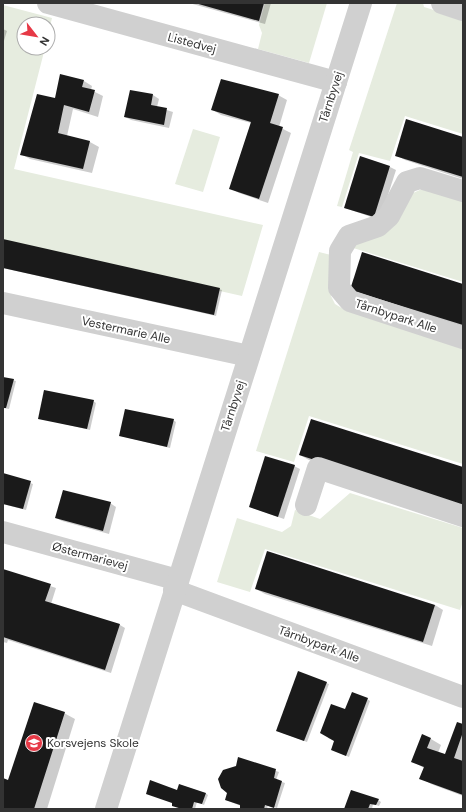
<svg xmlns="http://www.w3.org/2000/svg" width="466" height="812" viewBox="0 0 466 812" font-family="'DM Sans',sans-serif">
<rect width="100%" height="100%" fill="#fff"/>
<g fill="#e6ecdf">
<polygon points="265,3 327,3 309,63 258,49 262,33 259,25"/>
<polygon points="397,3 423,3 424,7 463,19 463,134 405,116 390,161 359,153 342,207 337,206 353,152 349,150"/>
<polygon points="3,5 52,18 48,35 48,24 24,24 24,48 45,48 14,169 263,225 242,296 3,242"/>
<polygon points="193,129 220,137 203,192 175,184"/>
<polygon points="424,188 463,201 463,282 350,247 411,194"/>
<polygon points="319,252 331,255 331,296 335,304 345,310 463,348 463,464 309,416 294,462 256,451"/>
<polygon points="350,493 463,528 463,601 460,610 265,549 250,592 217,582 237,518 282,532 291,526 295,510 320,519"/>
</g>
<g fill="#0003">
<polygon points="189,3 271,3 265,24"/>
<polygon points="3,29 7,31 3,44"/>
<polygon points="84,81 92,86 91,90 103,96 98,117 73,109 67,136 90,142 99,147 92,173 30,159 21,154 56,99"/>
<polygon points="131,91 153,95 159,99 157,107 173,112 169,128 131,120 125,117"/>
<polygon points="278,95 287,100 279,127 291,133 268,203 239,193 230,188 251,123 221,115 213,110"/>
<polygon points="463,138 463,179 405,160 396,155"/>
<polygon points="390,167 396,170 380,220 345,208"/>
<polygon points="3,240 219,289 222,290 216,316 3,268"/>
<polygon points="463,285 463,327 360,294"/>
<polygon points="3,378 16,381 9,409 3,408"/>
<polygon points="93,401 96,403 90,430 39,418"/>
<polygon points="173,420 176,422 170,448 121,436"/>
<polygon points="300,455 463,468 463,508 309,460"/>
<polygon points="294,466 300,469 284,519 250,507"/>
<polygon points="3,474 33,484 26,510 3,504"/>
<polygon points="110,503 116,507 109,534 62,521 56,518"/>
<polygon points="3,570 56,588 51,604 120,625 125,628 111,673 8,640 7,643 3,642"/>
<polygon points="256,589 435,605 443,610 432,646 265,594"/>
<polygon points="326,683 329,684 307,742 280,732"/>
<polygon points="367,699 370,701 349,757 335,751 335,741 328,738 329,736"/>
<polygon points="64,713 75,719 47,809 3,809 3,779 9,781"/>
<polygon points="463,725 463,796 431,784 421,778 424,768 412,761 431,739 441,745 438,753 446,755"/>
<polygon points="239,759 279,772 276,780 285,783 277,808 268,805 267,809 241,809 241,806 226,800"/>
<polygon points="205,793 208,795 204,805 197,802 195,809 183,809"/>
<polygon points="378,800 381,802 379,806 373,804 372,809 346,809"/>
</g>
<g fill="#1a1a1a">
<polygon points="195,3 264,3 259,21"/>
<polygon points="60,74 84,80 82,87 95,90 89,112 64,105 58,133 90,141 83,169 20,155 37,94 55,98"/>
<polygon points="221,79 279,94 270,123 283,127 259,199 229,189 251,122 211,110"/>
<polygon points="130,90 153,94 151,105 167,108 164,125 124,117"/>
<polygon points="406,119 463,137 463,177 395,156"/>
<polygon points="360,156 390,166 374,217 344,208"/>
<polygon points="3,239 220,288 214,315 3,268"/>
<polygon points="362,252 463,284 463,325 350,290"/>
<polygon points="3,377 14,379 6,408 3,408"/>
<polygon points="44,390 94,400 87,429 38,419"/>
<polygon points="125,409 174,419 167,447 119,436"/>
<polygon points="311,419 463,467 463,507 299,455"/>
<polygon points="265,456 295,465 278,517 249,507"/>
<polygon points="3,473 31,481 23,509 3,504"/>
<polygon points="63,490 111,502 103,531 55,518"/>
<polygon points="267,551 435,605 423,642 255,589"/>
<polygon points="3,569 51,584 45,601 120,624 105,670 3,637"/>
<polygon points="298,671 327,682 304,741 276,731"/>
<polygon points="352,692 368,698 346,756 331,750 334,741 320,733 331,704 345,709"/>
<polygon points="34,702 65,712 34,809 3,809 3,778 8,780"/>
<polygon points="457,722 463,724 463,732 454,758 463,761 463,795 419,779 424,767 411,762 422,734 431,738 427,748 445,754"/>
<polygon points="238,757 276,769 274,778 282,781 274,808 265,805 264,809 240,809 240,805 225,800 227,793 221,788 218,779 223,770 236,766"/>
<polygon points="150,780 177,790 179,784 206,793 202,804 194,802 192,809 182,809 172,806 172,803 146,794"/>
<polygon points="351,790 379,799 376,805 370,804 368,809 344,809"/>
</g>
<g fill="none" stroke-linecap="round" stroke-linejoin="round">
<g stroke="#d0d0d0" stroke-width="22">
<polyline points="48,3 336,82"/>
<polyline points="442,3 463,10"/>
<polyline points="463,191 420,178 407,182 389,216 378,226 349,236 340,251 339,288 350,301 463,338"/>
<polyline points="3,303 249,356"/>
<polyline points="306,505 318,468 463,516"/>
<polyline points="3,532 178,580"/>
<polyline points="174,590 463,697"/>
<polyline points="106,809 361,3"/>
</g>
</g>
<defs>
<g id="school-disc" transform="scale(0.9)"><circle r="9.5" fill="#e63946" stroke="#fff"/><path d="M0-5L7-2L0 1L-7-2ZM-4 1L0 2.5L4 1V4Q0 6-4 4Z" fill="#fff"/></g>
</defs>
<g fill-rule="evenodd">
<use href="#school-disc" x="34" y="743"/>
</g>
<g text-anchor="middle" stroke-width="4" stroke-linejoin="round" paint-order="stroke">
<g font-size="12" fill="#333" stroke="#fff">
<text transform="translate(192 43) rotate(15)" y="4">Listedvej</text>
<text transform="translate(331 97) rotate(-72)" y="4">Tårnbyvej</text>
<text transform="translate(396 316) rotate(18)" y="4">Tårnbypark Alle</text>
<text transform="translate(126 330) rotate(12)" y="4">Vestermarie Alle</text>
<text transform="translate(233 406) rotate(-72)" y="4">Tårnbyvej</text>
<text transform="translate(90 556) rotate(15)" y="4">Østermarievej</text>
<text transform="translate(319 644) rotate(20)" y="4">Tårnbypark Alle</text>
</g>
<g font-size="12" fill="#333" stroke="#fff" text-anchor="start">
<text x="47" y="747">Korsvejens Skole</text>
</g>
</g>
<rect width="466" height="812" fill="none" stroke="#333333" stroke-width="8"/>
<g transform="translate(36 36) rotate(121)"><circle r="19" fill="#ffffff" stroke="#adadad"/>
<path d="M0-3L7 15L0 10L-7 15Z" fill="#e63946"/>
<text y="-6" font-size="11" font-weight="bold" text-anchor="middle" fill="#333333">N</text>
</g>
</svg>
